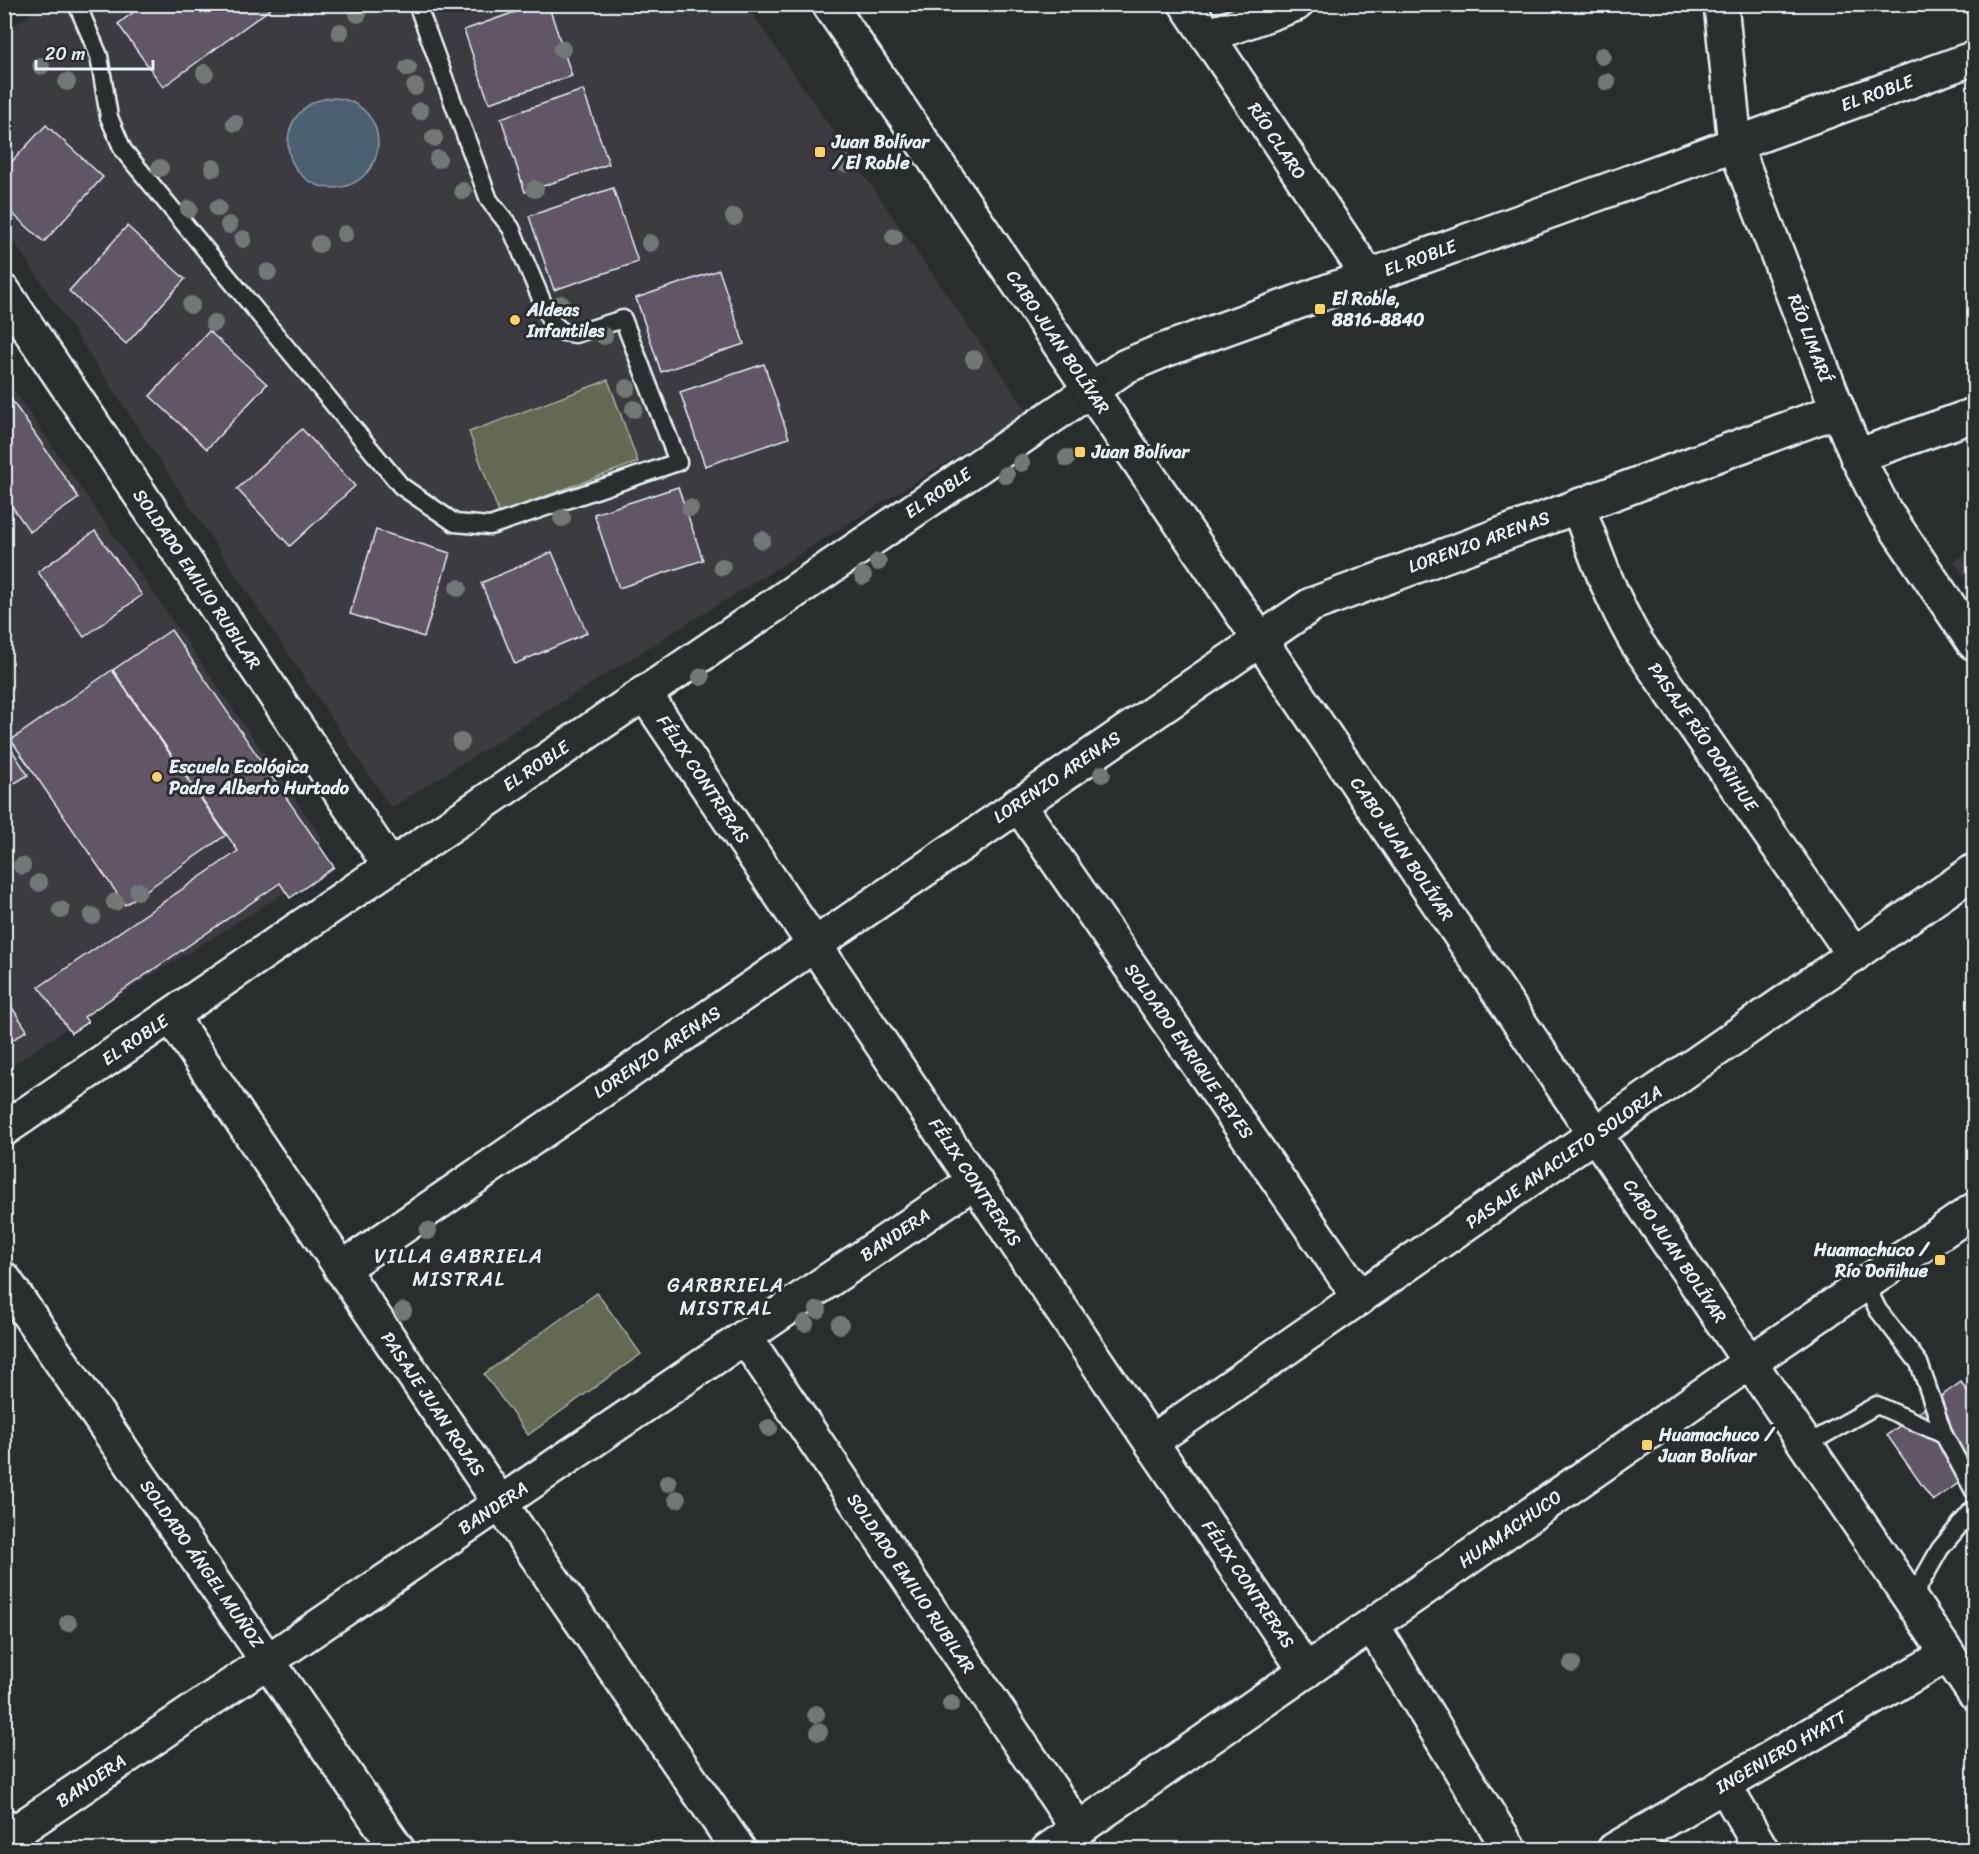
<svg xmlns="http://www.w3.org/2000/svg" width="1979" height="1854" viewBox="0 0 1979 1854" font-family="Sriracha,sans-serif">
<rect width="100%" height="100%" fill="#2a2d2e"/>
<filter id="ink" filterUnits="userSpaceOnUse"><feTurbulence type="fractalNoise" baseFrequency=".0167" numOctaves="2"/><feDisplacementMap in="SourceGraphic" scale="12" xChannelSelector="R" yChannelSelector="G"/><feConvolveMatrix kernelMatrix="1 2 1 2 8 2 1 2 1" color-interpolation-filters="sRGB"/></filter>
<g filter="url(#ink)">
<g fill="#3a3a3f">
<polygon points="45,5 746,5 1028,412 391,808 5,228 5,31"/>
<polygon points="4,376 322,838 318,872 67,1028 5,1071"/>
<polygon points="1974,547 1974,591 1954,561"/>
</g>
<g fill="#636b51" stroke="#a6aea4" stroke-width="1.5">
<polygon points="608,380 638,462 499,513 469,432"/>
<polygon points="597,1293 641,1354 528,1435 484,1374"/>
</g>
<circle fill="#4c616f" stroke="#8a9ba6" stroke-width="1.5" cx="333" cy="143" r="45"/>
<g fill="#605766" stroke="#e8f1f8" stroke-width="1.5">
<polygon points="144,4 277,4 163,87 118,24"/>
<polygon points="538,4 548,4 572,76 489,103 464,30"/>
<polygon points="583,90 609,164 525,192 501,118"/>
<polygon points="46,125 103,177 44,242 4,206 4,170"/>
<polygon points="613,188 638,262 554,290 529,216"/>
<polygon points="127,226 185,279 126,344 69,291"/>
<polygon points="719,270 744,344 661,372 636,298"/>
<polygon points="209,331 267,384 207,449 150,396"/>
<polygon points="764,364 789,438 705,466 680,392"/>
<polygon points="4,389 79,498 30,532 4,495"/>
<polygon points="302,429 355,486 290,546 237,489"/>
<polygon points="678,487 703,560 619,588 594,514"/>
<polygon points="376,530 450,553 424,637 350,614"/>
<polygon points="95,531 142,595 84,637 38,572"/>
<polygon points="552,552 587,633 515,664 481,583"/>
<polygon points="171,630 334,867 290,898 280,883 84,1017 88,1022 71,1033 39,987 238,851 113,670"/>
<polygon points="112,670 226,835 125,905 11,740"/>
<polygon points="4,738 28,775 4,790"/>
<polygon points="7,1000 27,1030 4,1046 4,1002"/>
<polygon points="1961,1382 1974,1401 1974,1472 1933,1501 1887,1435"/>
</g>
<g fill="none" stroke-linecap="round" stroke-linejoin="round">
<g stroke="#e8f1f8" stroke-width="21">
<g id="service">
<polyline points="77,4 99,56 109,117 123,150 401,486 455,523 490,526 678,462 623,319 575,334 563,332 551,322 511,228 489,200 417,4"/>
<polyline points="1865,1284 1878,1310 1919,1363 1944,1435 1974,1491"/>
<polyline points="1806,1445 1877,1405 1944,1435"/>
<polyline points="1911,1600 1940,1549 1974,1508"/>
</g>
</g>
<g stroke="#e8f1f8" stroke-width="38">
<g id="minor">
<polyline points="1186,4 1369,277"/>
<polyline points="1721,4 1735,145 1838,410 1857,456 1884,510 1974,643"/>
<polyline points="1207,36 1296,4"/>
<polyline points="4,292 390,866"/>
<polyline points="1857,456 1974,415"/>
<path d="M1578,506C1596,556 1610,596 1637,643L1854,955"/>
<polyline points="644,693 1306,1671"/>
<polyline points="1018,804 1360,1298"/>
<polyline points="171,1016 500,1503 739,1850"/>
<polyline points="4,1129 1126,366 1162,351 1974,58"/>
<polyline points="341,1269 1311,605 1838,410"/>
<polyline points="4,1279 398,1850"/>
<polyline points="745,1337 1078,1829"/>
<polyline points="1151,1442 1974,871"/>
<polyline points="1372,1625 1510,1850"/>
<polyline points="1724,1785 1762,1850"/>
<polyline points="11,1835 975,1181"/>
<polyline points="1614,1850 1948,1654"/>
</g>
</g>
<g stroke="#e8f1f8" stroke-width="38">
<g id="tertiary">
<polyline points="829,4 1974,1693"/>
<polyline points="4,1825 21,1850"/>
<polyline points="1048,1850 1750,1362 1974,1210"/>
</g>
</g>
<use href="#service" stroke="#2a2d2e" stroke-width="16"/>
<use href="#minor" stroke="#2a2d2e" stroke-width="33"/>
<use href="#tertiary" stroke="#2a2d2e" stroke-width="33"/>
</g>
<g fill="#727874">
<circle cx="358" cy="14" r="9"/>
<circle cx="340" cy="32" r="9"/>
<circle cx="562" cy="49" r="9"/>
<circle cx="1602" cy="56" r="9"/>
<circle cx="41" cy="66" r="9"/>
<circle cx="408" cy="68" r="9"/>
<circle cx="205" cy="73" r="9"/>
<circle cx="67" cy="82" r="9"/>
<circle cx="1607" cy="82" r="9"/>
<circle cx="415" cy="87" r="9"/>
<circle cx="420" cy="111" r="9"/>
<circle cx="235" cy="123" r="9"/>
<circle cx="434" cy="138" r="9"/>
<circle cx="438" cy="159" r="9"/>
<circle cx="845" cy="164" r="9"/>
<circle cx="160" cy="168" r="9"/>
<circle cx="213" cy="168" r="9"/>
<circle cx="535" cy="189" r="9"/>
<circle cx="463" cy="191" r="9"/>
<circle cx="218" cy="208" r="9"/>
<circle cx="189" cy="209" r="9"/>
<circle cx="734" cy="217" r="9"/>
<circle cx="229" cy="225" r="9"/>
<circle cx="345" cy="234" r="9"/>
<circle cx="894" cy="237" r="9"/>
<circle cx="243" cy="239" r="9"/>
<circle cx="650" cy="243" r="9"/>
<circle cx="319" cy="244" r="9"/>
<circle cx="268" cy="272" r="9"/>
<circle cx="561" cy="304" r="9"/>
<circle cx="191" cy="305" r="9"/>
<circle cx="214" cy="323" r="9"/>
<circle cx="604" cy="336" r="9"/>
<circle cx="974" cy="359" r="9"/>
<circle cx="627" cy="388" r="9"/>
<circle cx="634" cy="409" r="9"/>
<circle cx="1067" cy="458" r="9"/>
<circle cx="1021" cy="463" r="9"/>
<circle cx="1006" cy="475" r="9"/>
<circle cx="690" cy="508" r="9"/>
<circle cx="562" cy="518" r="9"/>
<circle cx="762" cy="540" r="9"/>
<circle cx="878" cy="562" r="9"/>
<circle cx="722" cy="567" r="9"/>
<circle cx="863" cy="576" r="9"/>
<circle cx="458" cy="588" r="9"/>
<circle cx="701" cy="677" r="9"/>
<circle cx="461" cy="742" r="9"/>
<circle cx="1102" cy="774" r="9"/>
<circle cx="22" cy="866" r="9"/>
<circle cx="39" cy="883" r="9"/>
<circle cx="138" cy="891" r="9"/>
<circle cx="115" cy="902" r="9"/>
<circle cx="61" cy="910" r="9"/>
<circle cx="92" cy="916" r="9"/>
<circle cx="428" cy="1231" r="9"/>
<circle cx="818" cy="1310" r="9"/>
<circle cx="403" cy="1311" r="9"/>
<circle cx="805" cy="1323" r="9"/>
<circle cx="840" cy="1325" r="9"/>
<circle cx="769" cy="1428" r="9"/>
<circle cx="668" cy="1483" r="9"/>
<circle cx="677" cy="1499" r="9"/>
<circle cx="68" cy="1623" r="9"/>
<circle cx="1572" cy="1664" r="9"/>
<circle cx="951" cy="1704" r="9"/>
<circle cx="816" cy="1714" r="9"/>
<circle cx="819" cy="1732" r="9"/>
</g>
</g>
<g fill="#ffd166" stroke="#2a2d2e" stroke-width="2">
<rect x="814" y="146" width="12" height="12" rx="3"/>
<rect x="1314" y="303" width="12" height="12" rx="3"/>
<circle cx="515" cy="320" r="6"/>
<rect x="1074" y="446" width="12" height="12" rx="3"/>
<circle cx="157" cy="777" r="6"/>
<rect x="1934" y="1254" width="12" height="12" rx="3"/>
<rect x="1641" y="1439" width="12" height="12" rx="3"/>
</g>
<g text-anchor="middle" stroke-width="6" stroke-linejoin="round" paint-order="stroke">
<g font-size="18" fill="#e8f1f8" stroke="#2a2d2e">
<text transform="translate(1877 93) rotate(-20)" y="6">EL ROBLE</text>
<text transform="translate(1277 141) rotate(56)" y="6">RÍO CLARO</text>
<text transform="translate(1420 258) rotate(-20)" y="6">EL ROBLE</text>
<text transform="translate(1810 338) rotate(69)" y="6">RÍO LIMARÍ</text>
<text transform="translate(1058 342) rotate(56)" y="6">CABO JUAN BOLÍVAR</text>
<text transform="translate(938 493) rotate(-34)" y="6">EL ROBLE</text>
<text transform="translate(1479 542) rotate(-20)" y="6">LORENZO ARENAS</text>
<text transform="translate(197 579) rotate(56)" y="6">SOLDADO EMILIO RUBILAR</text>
<text transform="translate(1703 737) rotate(55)" y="6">PASAJE RÍO DOÑIHUE</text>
<text transform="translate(536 766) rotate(-34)" y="6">EL ROBLE</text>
<text transform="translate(1057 777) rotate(-34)" y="6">LORENZO ARENAS</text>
<text transform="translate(703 779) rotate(56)" y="6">FÉLIX CONTRERAS</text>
<text transform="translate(1402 849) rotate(56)" y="6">CABO JUAN BOLÍVAR</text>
<text transform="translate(135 1040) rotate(-34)" y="6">EL ROBLE</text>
<text transform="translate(1189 1051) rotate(55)" y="6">SOLDADO ENRIQUE REYES</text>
<text transform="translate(657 1052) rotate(-34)" y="6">LORENZO ARENAS</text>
<text transform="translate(1564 1157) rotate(-35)" y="6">PASAJE ANACLETO SOLORZA</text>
<text transform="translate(975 1182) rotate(56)" y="6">FÉLIX CONTRERAS</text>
<text transform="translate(895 1235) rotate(-34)" y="6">BANDERA</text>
<text transform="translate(1675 1251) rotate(56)" y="6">CABO JUAN BOLÍVAR</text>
<text transform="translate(433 1404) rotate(56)" y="6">PASAJE JUAN ROJAS</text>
<text transform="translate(493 1508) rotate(-34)" y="6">BANDERA</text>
<text transform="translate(1510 1529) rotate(-35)" y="6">HUAMACHUCO</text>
<text transform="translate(202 1564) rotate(55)" y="6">SOLDADO ÁNGEL MUÑOZ</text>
<text transform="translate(911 1583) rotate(56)" y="6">SOLDADO EMILIO RUBILAR</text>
<text transform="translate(1248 1584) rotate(56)" y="6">FÉLIX CONTRERAS</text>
<text transform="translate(1781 1752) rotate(-30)" y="6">INGENIERO HYATT</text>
<text transform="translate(91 1781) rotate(-34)" y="6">BANDERA</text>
</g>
<g font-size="18" font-weight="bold" fill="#e8f1f8" stroke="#2a2d2e" text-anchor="start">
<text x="832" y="148">Juan Bolívar<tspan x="832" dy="21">/ El Roble</tspan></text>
<text x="1332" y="305">El Roble,<tspan x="1332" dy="21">8816-8840</tspan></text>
<text x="527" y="316">Aldeas<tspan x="527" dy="21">Infantiles</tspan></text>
<text x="1092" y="458">Juan Bolívar</text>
<text x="169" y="773">Escuela Ecológica<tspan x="169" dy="21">Padre Alberto Hurtado</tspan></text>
<text x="1928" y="1256" text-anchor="end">Huamachuco /<tspan x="1928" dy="21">Río Doñihue</tspan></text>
<text x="1659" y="1441">Huamachuco /<tspan x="1659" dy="21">Juan Bolívar</tspan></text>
</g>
<g font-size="20" letter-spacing="1.5" fill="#e8f1f8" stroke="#2a2d2e">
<text x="459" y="1263">VILLA GABRIELA<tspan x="459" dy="23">MISTRAL</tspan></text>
<text x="726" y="1292">GARBRIELA<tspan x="726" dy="23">MISTRAL</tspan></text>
</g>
</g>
<rect width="1979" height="1854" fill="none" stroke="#2a2d2e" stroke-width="24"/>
<rect x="12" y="12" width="1955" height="1830" fill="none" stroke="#e8f1f8" stroke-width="2" filter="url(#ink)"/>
<path d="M36 60v9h117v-9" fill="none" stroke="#e8f1f8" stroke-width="3"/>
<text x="45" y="60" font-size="18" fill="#e8f1f8" stroke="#2a2d2e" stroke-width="4.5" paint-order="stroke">20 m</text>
</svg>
